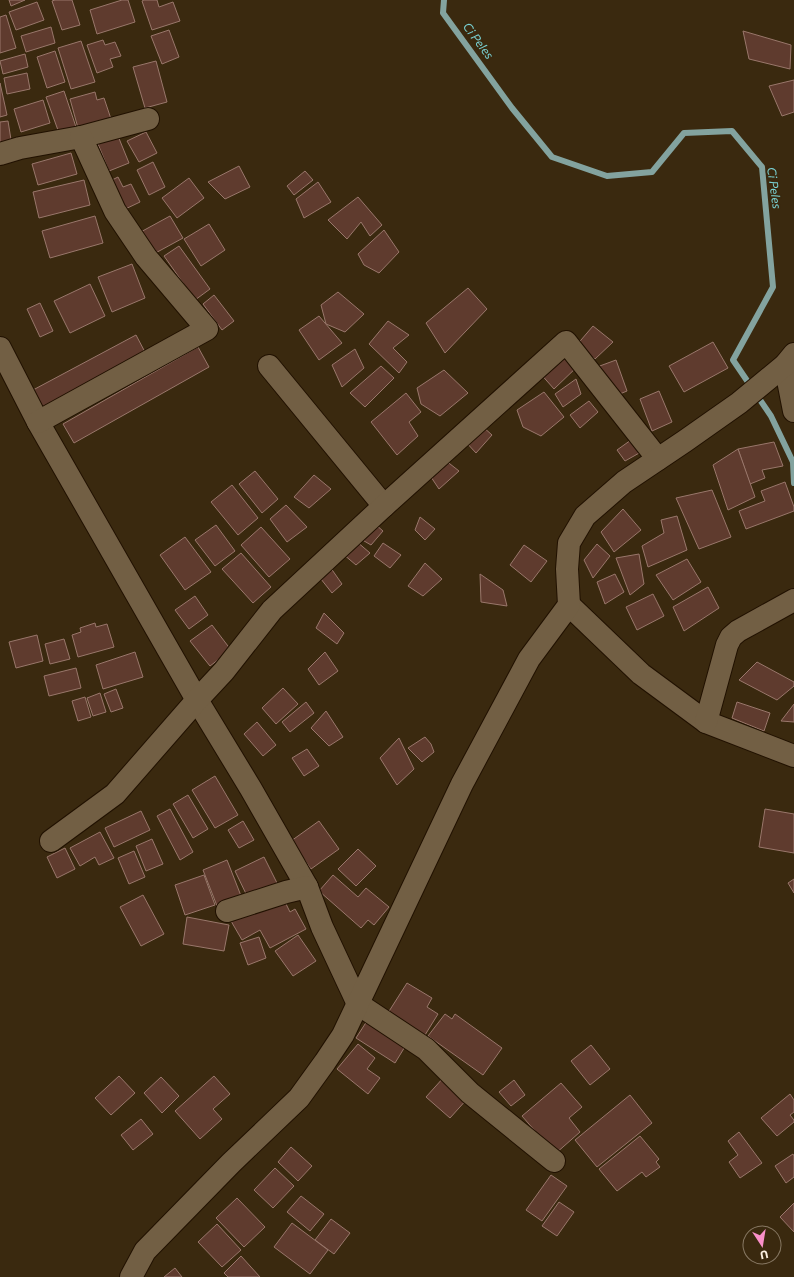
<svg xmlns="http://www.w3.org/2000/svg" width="794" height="1277" viewBox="0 0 794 1277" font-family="Commissioner,sans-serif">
<rect width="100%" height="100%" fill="#3a290f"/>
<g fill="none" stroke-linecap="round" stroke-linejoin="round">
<polyline stroke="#83a39f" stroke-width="6" points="444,0 443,13 512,108 552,157 607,176 652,172 684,133 732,131 762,167 773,287 733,360 771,416 793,462 794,483"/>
</g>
<g fill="#5f3b2e" stroke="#99776b">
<polygon points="9,0 25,0 11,6"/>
<polygon points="55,0 72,0 80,25 62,30 52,1"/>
<polygon points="122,0 128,0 135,22 97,34 90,10"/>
<polygon points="144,0 157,0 159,7 173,2 180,21 152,30 142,1"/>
<polygon points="37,2 44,20 16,30 9,12"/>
<polygon points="6,15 16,48 0,53 0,17"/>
<polygon points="51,27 55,43 26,52 21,36"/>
<polygon points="169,30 179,57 162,64 151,36"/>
<polygon points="743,31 791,45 790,69 749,59"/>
<polygon points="103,40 105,45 115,42 121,56 110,59 113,67 97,73 87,45"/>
<polygon points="81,41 95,82 71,89 58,48"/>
<polygon points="55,51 65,82 47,88 37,57"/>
<polygon points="25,54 28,67 3,74 0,61"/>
<polygon points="156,61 167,102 145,108 133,67"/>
<polygon points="27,73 30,89 7,94 4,78"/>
<polygon points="794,80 794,112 782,116 769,86"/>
<polygon points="0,83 7,115 0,117"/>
<polygon points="64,91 76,127 59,133 46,97"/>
<polygon points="95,92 97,100 104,98 111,119 78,128 70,99"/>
<polygon points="43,100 50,123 21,132 14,109"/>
<polygon points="8,121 12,146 0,148 0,122"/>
<polygon points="146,132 157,153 139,162 127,141"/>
<polygon points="118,136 129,163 109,171 98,144"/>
<polygon points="71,153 77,174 38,185 32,164"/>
<polygon points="153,162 165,187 149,195 137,170"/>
<polygon points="239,166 250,187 225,199 208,182"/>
<polygon points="305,171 313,180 294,195 287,186"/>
<polygon points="118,177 123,187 131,184 140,202 119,212 106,183"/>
<polygon points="189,178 204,198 177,218 162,198"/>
<polygon points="84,180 90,205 39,218 33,192"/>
<polygon points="318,182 331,202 304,218 296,199"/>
<polygon points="358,197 382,225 370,236 361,222 347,239 328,220"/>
<polygon points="95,216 103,243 50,258 42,231"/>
<polygon points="170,216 183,238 150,256 137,234"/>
<polygon points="209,224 225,250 201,266 184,239"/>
<polygon points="384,230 399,252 379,273 364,265 358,254"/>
<polygon points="179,246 210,289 195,300 164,256"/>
<polygon points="132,264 145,298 112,312 98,277"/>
<polygon points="90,284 105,316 70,333 54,301"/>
<polygon points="468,288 487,309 445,353 426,323"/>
<polygon points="338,292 364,314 345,332 326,324 321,305"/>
<polygon points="214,295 234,321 222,330 203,304"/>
<polygon points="40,303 53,331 40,337 27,309"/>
<polygon points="319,316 342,343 319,360 299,330"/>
<polygon points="388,321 409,335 393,348 407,362 399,373 369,344"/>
<polygon points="593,326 613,342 595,359 575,347"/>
<polygon points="136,335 146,354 43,408 33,390"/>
<polygon points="713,342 728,368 684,392 669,366"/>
<polygon points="198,347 209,367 74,443 63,424"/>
<polygon points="355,349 364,368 342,387 332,365"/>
<polygon points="564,349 579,365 554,389 539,372"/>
<polygon points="616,360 627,391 610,398 597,367"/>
<polygon points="381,366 394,378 365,407 350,393"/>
<polygon points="444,370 468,393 440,416 421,404 417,388"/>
<polygon points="576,379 581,394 563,407 555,394"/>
<polygon points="659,391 672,422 652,431 640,399"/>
<polygon points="544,392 564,417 541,436 523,427 517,410"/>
<polygon points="406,393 421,412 409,422 418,436 397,455 371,422"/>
<polygon points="589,401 598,412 580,428 570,415"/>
<polygon points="482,426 492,435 476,453 464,440"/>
<polygon points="631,440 641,452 625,461 617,450"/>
<polygon points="774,442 783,466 762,470 765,478 750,484 738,449"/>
<polygon points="738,449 755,497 728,510 713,465"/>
<polygon points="445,460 459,471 439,489 429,474"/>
<polygon points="255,471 278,499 262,513 239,484"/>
<polygon points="314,475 331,489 309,508 294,497"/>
<polygon points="785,482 794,507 794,511 746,529 739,511 765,501 761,491"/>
<polygon points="232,485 258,518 238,535 211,502"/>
<polygon points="712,490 731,537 699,549 676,498"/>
<polygon points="286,505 307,527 287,542 270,519"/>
<polygon points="623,509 641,530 614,552 601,532"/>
<polygon points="677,516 687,550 648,567 642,546 664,533 661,520"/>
<polygon points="420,517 435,529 425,540 415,530"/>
<polygon points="375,524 383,531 371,545 359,538"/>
<polygon points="216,525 235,551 215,566 195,540"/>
<polygon points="261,527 290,559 269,577 241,545"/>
<polygon points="185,537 211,572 185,590 160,555"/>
<polygon points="356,541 370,553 356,565 343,554"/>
<polygon points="383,543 401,555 390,568 374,556"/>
<polygon points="597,544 610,556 593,578 584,560"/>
<polygon points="524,545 547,561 531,582 510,565"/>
<polygon points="241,553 271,587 253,603 222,569"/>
<polygon points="639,554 644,584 630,595 616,558"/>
<polygon points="687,559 701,582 673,600 656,575"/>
<polygon points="425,563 442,579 423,596 408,586"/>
<polygon points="328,564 342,584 332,593 317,574"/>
<polygon points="480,574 503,590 507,606 481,602"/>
<polygon points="615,574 624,592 605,604 597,582"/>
<polygon points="708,587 719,608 684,631 673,607"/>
<polygon points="653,594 664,616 637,630 626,607"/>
<polygon points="195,596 208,615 189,629 175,610"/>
<polygon points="324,613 344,633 337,644 316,628"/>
<polygon points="95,623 96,627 107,624 114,647 78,657 72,635 81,632 80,628"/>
<polygon points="212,625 231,650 210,666 190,641"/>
<polygon points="37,635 43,661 16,668 9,642"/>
<polygon points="64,639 70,659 50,664 45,644"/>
<polygon points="135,652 143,677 103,689 96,665"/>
<polygon points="325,652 338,671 319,685 308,669"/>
<polygon points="757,662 794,682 794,686 777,700 739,680"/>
<polygon points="76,668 81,688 49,696 44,676"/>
<polygon points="283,688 298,704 276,724 262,708"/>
<polygon points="116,689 123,708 111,712 104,694"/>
<polygon points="100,693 106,712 93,716 87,698"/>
<polygon points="85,697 91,717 78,721 72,701"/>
<polygon points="306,702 314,713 290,732 282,722"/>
<polygon points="737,702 770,713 764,731 732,718"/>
<polygon points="794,704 794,722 781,721"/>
<polygon points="326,711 343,737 329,746 311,728"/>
<polygon points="257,722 276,745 263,756 244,734"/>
<polygon points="425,737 431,744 434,752 422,762 408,748"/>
<polygon points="399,738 414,769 397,785 380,758"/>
<polygon points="307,749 319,766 304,776 292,758"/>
<polygon points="215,776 238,815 215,828 192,790"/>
<polygon points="188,795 208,829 193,838 173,804"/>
<polygon points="170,809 193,852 180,860 157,816"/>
<polygon points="765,809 794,814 794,853 759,847"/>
<polygon points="141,811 150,830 114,847 105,828"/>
<polygon points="243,821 254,840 239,848 228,830"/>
<polygon points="319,821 339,849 311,869 291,841"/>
<polygon points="100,832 114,858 99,865 95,857 80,866 70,848"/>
<polygon points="152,839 163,864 146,871 136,846"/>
<polygon points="65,848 75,869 57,878 47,857"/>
<polygon points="358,849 376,866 356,886 338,869"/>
<polygon points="134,851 145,877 129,884 118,858"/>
<polygon points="264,857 279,887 250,902 235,871"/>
<polygon points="227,860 243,901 219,911 203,870"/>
<polygon points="204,875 215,905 185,915 175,885"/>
<polygon points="333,875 358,897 366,888 389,907 374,925 368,920 361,928 319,891"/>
<polygon points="794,879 794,893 788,883"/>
<polygon points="281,894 290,912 295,909 306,929 270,948 260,930 242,940 231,921"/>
<polygon points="143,895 164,934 141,946 120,907"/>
<polygon points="187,917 229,925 224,951 183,944"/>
<polygon points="298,935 316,961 293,976 275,951"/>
<polygon points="259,937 266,958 248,965 240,943"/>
<polygon points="407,983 432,998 427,1007 438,1014 425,1035 409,1025 386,1016"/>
<polygon points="445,1014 452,1019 455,1014 502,1048 483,1075 428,1036"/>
<polygon points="367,1021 406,1045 395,1063 356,1038"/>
<polygon points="358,1044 375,1058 367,1069 380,1078 368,1094 337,1069"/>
<polygon points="591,1045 610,1069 590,1085 571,1061"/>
<polygon points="119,1076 135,1093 111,1115 95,1098"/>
<polygon points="214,1076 230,1094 213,1109 222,1119 200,1139 175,1111"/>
<polygon points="161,1077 179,1096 162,1113 144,1093"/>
<polygon points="444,1077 468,1098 450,1118 426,1097"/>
<polygon points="514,1080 525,1095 511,1106 499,1092"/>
<polygon points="561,1083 582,1107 569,1118 580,1132 555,1154 522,1116"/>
<polygon points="790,1094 794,1100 794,1112 790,1115 794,1120 794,1122 777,1136 761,1118"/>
<polygon points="630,1095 652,1123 597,1167 575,1140"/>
<polygon points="141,1119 153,1134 133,1150 121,1135"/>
<polygon points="739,1132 762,1163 740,1178 729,1162 738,1155 728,1141"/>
<polygon points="640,1136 659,1159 656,1162 660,1167 646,1177 642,1172 617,1191 599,1169"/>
<polygon points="291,1147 312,1166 298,1181 278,1162"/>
<polygon points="793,1154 794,1156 794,1177 786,1183 775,1166"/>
<polygon points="275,1168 294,1186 273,1208 254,1190"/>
<polygon points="551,1175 567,1186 542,1221 526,1210"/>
<polygon points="301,1196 324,1214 310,1231 287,1212"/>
<polygon points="237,1198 265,1227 244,1247 216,1218"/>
<polygon points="559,1202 574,1212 557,1236 542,1226"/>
<polygon points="794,1203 794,1232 780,1217"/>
<polygon points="331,1219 350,1233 334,1254 315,1240"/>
<polygon points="292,1223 328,1250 310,1274 274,1247"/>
<polygon points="217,1224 241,1250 222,1267 198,1242"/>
<polygon points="241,1256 260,1277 228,1277 224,1273"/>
<polygon points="175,1268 182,1277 164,1277"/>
</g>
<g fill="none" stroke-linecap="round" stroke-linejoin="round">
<g stroke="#211100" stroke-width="24">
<g id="minor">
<polyline points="0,154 20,148 81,137 148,119"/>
<polyline points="0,348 38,422 197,700 251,789 307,887"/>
<polyline points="785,365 794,411"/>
<polyline points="269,366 384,506"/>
<polyline points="38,422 207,329 146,257 115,211 81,137"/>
<polyline points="569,605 641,674 706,722 794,756"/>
<polyline points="706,722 727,645 731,637 738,631 794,600"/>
<polyline points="51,841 115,794 197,700 224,671 272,610 384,506 566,342 658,459"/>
<polyline points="227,911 286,892 307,887 322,927 358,1004 426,1049 470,1093 554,1161"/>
<polyline points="131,1277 145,1251 231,1163 299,1098 325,1062 343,1035 462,784 529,659 569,605 567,569 569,543 585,516 624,482 685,441 739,403 785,365 794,354"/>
</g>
</g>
<use href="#minor" stroke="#725f44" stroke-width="22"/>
</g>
<g text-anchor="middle" stroke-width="3.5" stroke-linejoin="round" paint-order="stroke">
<g font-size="12" font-style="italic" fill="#79d1d3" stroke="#3a290f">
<text transform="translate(478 41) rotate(53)" y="4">Ci Peles</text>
<text transform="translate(774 188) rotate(82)" y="4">Ci Peles</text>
</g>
</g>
<g transform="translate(762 1245) rotate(168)"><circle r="19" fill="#3a290f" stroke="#877863"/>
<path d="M0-3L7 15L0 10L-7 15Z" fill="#f98fc9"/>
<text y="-6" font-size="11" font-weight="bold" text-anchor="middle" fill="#fbefe0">U</text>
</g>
</svg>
